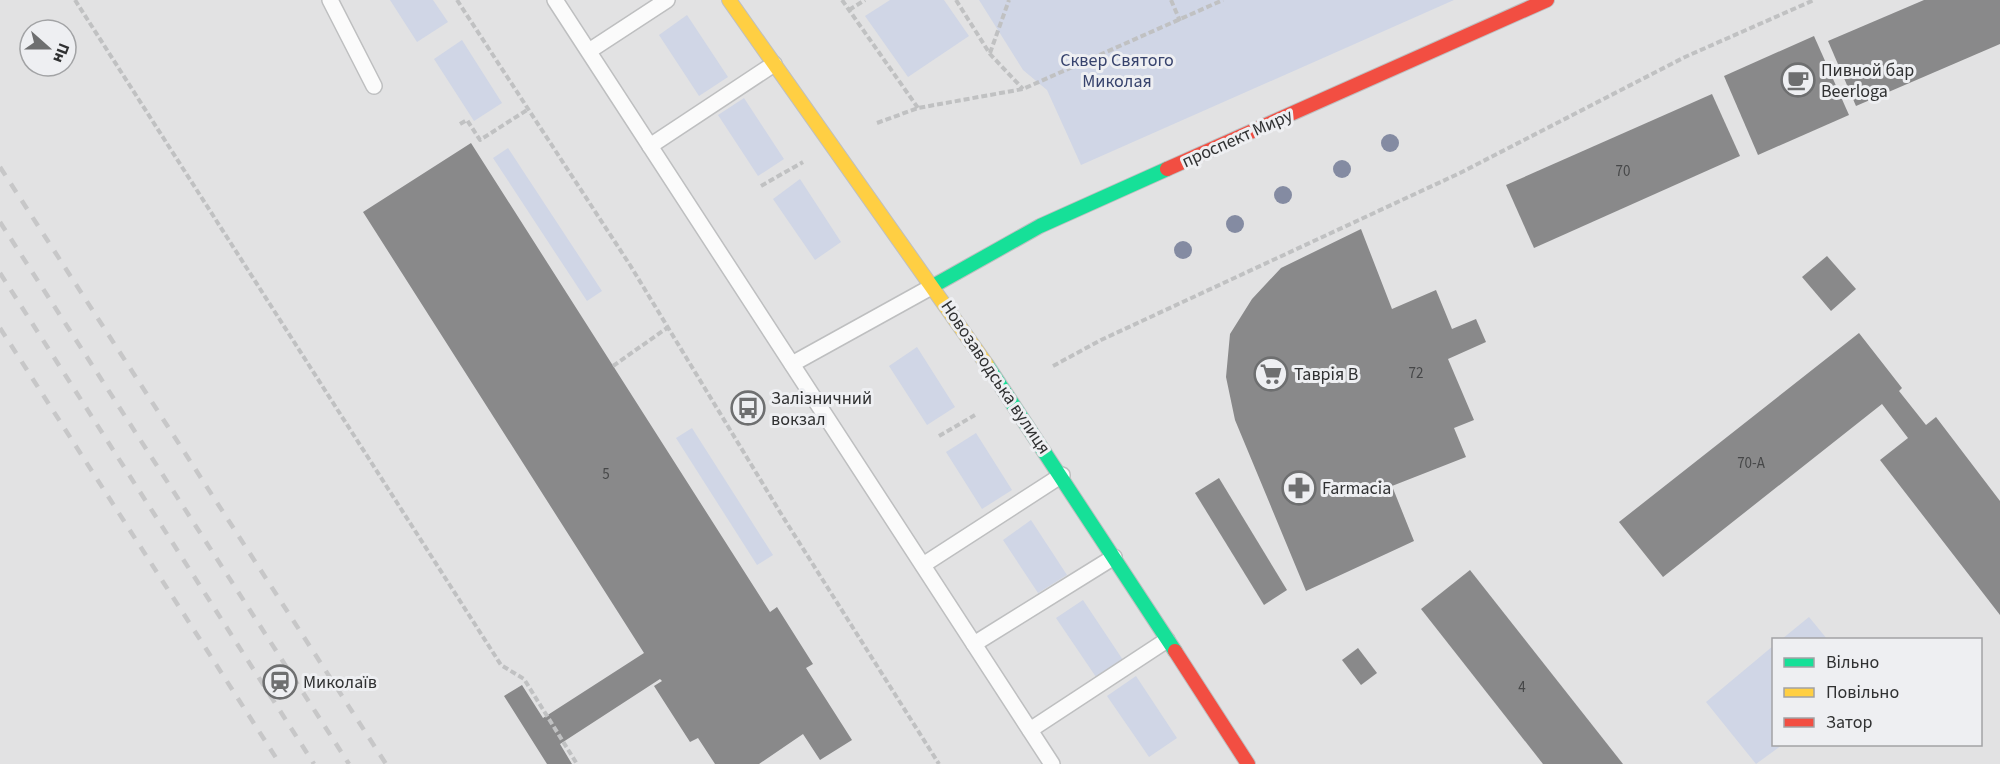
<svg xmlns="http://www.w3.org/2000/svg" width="2000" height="764" viewBox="0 0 2000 764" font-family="'Source Sans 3',sans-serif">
<rect width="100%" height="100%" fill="#e2e2e3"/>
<g fill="#d0d6e6">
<polygon points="390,0 433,0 448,22 417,42"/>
<polygon points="890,0 944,0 969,36 908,77 865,16"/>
<polygon points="979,0 1454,0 1081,165 1047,90 1023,70"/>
<polygon points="687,15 728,77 699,96 659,35"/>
<polygon points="462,40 502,103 474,121 434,59"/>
<polygon points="744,98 784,159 758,176 718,115"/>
<polygon points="508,148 602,291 587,301 493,158"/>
<polygon points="800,179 841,242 815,260 773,199"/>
<polygon points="917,347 955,407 927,425 889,366"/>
<polygon points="692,428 773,555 757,565 676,438"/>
<polygon points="976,433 1012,490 982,509 946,452"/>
<polygon points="1031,520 1067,575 1038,593 1003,540"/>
<polygon points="1083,600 1123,660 1096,677 1056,618"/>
<polygon points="1809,617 1827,639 1782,639"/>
<polygon points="1773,646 1774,744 1782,745 1756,764 1706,702"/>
<polygon points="1136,676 1177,738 1149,757 1107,696"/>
</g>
<g fill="#89898a">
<polygon points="1924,0 2000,0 2000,44 1856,106 1828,41"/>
<polygon points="1814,36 1849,115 1758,155 1724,76"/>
<polygon points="1712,94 1740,156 1534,248 1506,185"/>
<polygon points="471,143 770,612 777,607 813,664 806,668 852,740 820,760 803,734 759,764 715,764 698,738 690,742 654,686 662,681 660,679 560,744 572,764 547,764 504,696 522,685 543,718 644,653 363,212"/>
<polygon points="1361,229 1392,309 1436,290 1452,329 1476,319 1486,342 1448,359 1474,420 1454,428 1466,457 1392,486 1414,541 1306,591 1235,420 1226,377 1230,334 1252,299 1281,268"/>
<polygon points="1827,256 1856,289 1831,311 1802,277"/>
<polygon points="1859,333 1902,388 1899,391 1926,425 1936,417 2000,501 2000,615 1880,460 1908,438 1882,404 1663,577 1619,522"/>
<polygon points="1219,478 1287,590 1264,605 1195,493"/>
<polygon points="1470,570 1623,764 1543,764 1421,609"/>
<polygon points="1358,648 1377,673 1361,685 1342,660"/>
</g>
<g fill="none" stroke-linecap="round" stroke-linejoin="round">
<g stroke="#bebfc0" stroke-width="18">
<g id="lane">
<polyline points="330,0 374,86"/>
<polyline points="555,0 1052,764"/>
<polyline points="589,51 667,0"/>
<polyline points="650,146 774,64"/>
<polyline points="792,364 933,286"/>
<polyline points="923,565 1062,475"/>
<polyline points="974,644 1114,557"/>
<polyline points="1030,730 1167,640"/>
</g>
</g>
<g stroke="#bebfc0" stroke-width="16">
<g id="fast">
<polyline points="933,286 1040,226 1167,169"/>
<polyline points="987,365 1175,651"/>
</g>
</g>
<g stroke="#bebfc0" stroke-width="16">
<polyline id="slow" points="729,0 987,365"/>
</g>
<g stroke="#bebfc0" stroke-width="16">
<g id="jam">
<polyline points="1167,169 1547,0"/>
<polyline points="1175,651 1248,764"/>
</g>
</g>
<g stroke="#c0c1c2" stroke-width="4" stroke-dasharray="6 3" stroke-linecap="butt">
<polyline points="75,0 501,665 524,679 577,764"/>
<polyline points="457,0 630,265 783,517 939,764"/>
<polyline points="842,0 918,108"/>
<polyline points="956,0 990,54 1023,89"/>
<polyline points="1171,0 1180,21"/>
<polyline points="849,10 865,0"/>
<polyline points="990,53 1009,0"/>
<polyline points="877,123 918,108 1023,89 1223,0"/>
<polyline points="460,124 467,120 480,140 527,110"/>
<polyline points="761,186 803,162"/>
<polyline points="613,366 667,328"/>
<polyline points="1053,366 1101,340 1460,173 1685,57 1814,0"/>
<polyline points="939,436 975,415"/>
</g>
<use href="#lane" stroke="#fbfbfb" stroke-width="15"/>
<use href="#fast" stroke="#16e098" stroke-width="14"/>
<use href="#slow" stroke="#ffcf43" stroke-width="14"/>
<use href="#jam" stroke="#f24e42" stroke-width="14"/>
<g stroke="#c7c7c8" stroke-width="4.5" stroke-dasharray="10 10" stroke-linecap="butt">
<polyline points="0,167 386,764"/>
<polyline points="0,222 349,764"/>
<polyline points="0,273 314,764"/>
<polyline points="0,328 280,764"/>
</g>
</g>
<g fill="#848ba2">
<circle cx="1390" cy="143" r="9"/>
<circle cx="1342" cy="169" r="9"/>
<circle cx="1283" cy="195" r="9"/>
<circle cx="1235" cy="224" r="9"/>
<circle cx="1183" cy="250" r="9"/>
</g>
<defs>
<g id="cafe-ring" transform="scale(1.725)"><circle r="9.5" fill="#eeeff2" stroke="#6e6f70" stroke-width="1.5"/><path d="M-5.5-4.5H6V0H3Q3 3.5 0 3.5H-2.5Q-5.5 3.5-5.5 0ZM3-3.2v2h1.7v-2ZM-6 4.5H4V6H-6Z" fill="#6e6f70"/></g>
<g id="supermarket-ring" transform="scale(1.725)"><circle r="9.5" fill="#eeeff2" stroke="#6e6f70" stroke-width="1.5"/><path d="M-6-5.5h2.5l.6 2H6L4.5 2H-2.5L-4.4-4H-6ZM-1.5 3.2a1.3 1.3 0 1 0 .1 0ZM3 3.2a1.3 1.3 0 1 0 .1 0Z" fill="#6e6f70"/></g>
<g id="bus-ring" transform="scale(1.725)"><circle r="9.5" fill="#eeeff2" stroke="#6e6f70" stroke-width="1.5"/><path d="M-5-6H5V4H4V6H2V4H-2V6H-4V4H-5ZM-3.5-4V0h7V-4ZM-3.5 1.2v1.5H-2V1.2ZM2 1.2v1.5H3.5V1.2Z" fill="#6e6f70"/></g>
<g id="pharmacy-ring" transform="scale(1.725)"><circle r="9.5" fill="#eeeff2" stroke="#6e6f70" stroke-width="1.5"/><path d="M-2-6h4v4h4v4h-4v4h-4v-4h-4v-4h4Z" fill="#6e6f70"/></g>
<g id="station-ring" transform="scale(1.725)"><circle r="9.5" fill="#eeeff2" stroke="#6e6f70" stroke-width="1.5"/><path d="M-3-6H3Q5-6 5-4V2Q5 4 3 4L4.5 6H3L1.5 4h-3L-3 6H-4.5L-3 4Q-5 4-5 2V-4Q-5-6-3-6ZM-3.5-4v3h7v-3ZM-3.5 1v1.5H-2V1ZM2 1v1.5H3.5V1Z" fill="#6e6f70"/></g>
</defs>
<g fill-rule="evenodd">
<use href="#cafe-ring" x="1798" y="80"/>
<use href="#supermarket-ring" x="1271" y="374"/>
<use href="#bus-ring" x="748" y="408"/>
<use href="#pharmacy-ring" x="1299" y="488"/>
<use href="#station-ring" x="280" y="682"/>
</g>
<g text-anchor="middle" stroke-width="6" stroke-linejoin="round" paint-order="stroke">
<g font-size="15" fill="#464748">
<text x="1623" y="176">70</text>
<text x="1416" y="378">72</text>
<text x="1751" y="468">70-А</text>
<text x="606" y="479">5</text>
<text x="1522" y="692">4</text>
</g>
<g font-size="18" fill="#37436d" stroke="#eeeff2">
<text x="1117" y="66">Сквер Святого<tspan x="1117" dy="21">Миколая</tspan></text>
</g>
<g font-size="18" fill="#303132" stroke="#eeeff2" text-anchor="start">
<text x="1821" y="76">Пивной бар<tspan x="1821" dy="21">Beerloga</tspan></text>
<text x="1294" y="380">Таврія В</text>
<text x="771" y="404">Залізничний<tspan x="771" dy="21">вокзал</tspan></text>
<text x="1322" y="494">Farmacia</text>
<text x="303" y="688">Миколаїв</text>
</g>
<g font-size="18" fill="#303132" stroke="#eeeff2">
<text transform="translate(1237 138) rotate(-24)" y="6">проспект Миру</text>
<text transform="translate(996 377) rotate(56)" y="6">Новозаводська вулиця</text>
</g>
</g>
<rect x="1772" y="638" width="210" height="108" fill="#eeeff2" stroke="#a2a3a5" stroke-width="1.5"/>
<rect x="1784" y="658" width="30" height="9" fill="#16e098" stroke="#a2a3a5" stroke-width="1.5"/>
<text x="1826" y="668" font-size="18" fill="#303132">Вільно</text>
<rect x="1784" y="688" width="30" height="9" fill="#ffcf43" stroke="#a2a3a5" stroke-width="1.5"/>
<text x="1826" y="698" font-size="18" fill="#303132">Повільно</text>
<rect x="1784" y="718" width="30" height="9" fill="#f24e42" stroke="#a2a3a5" stroke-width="1.5"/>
<text x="1826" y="728" font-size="18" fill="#303132">Затор</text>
<g transform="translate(48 48) rotate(111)"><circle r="28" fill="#eeeff2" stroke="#a2a3a5" stroke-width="1.5"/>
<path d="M0-4.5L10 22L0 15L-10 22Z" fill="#6e6f70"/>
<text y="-9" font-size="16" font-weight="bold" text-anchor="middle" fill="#303132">Пн</text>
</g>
</svg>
